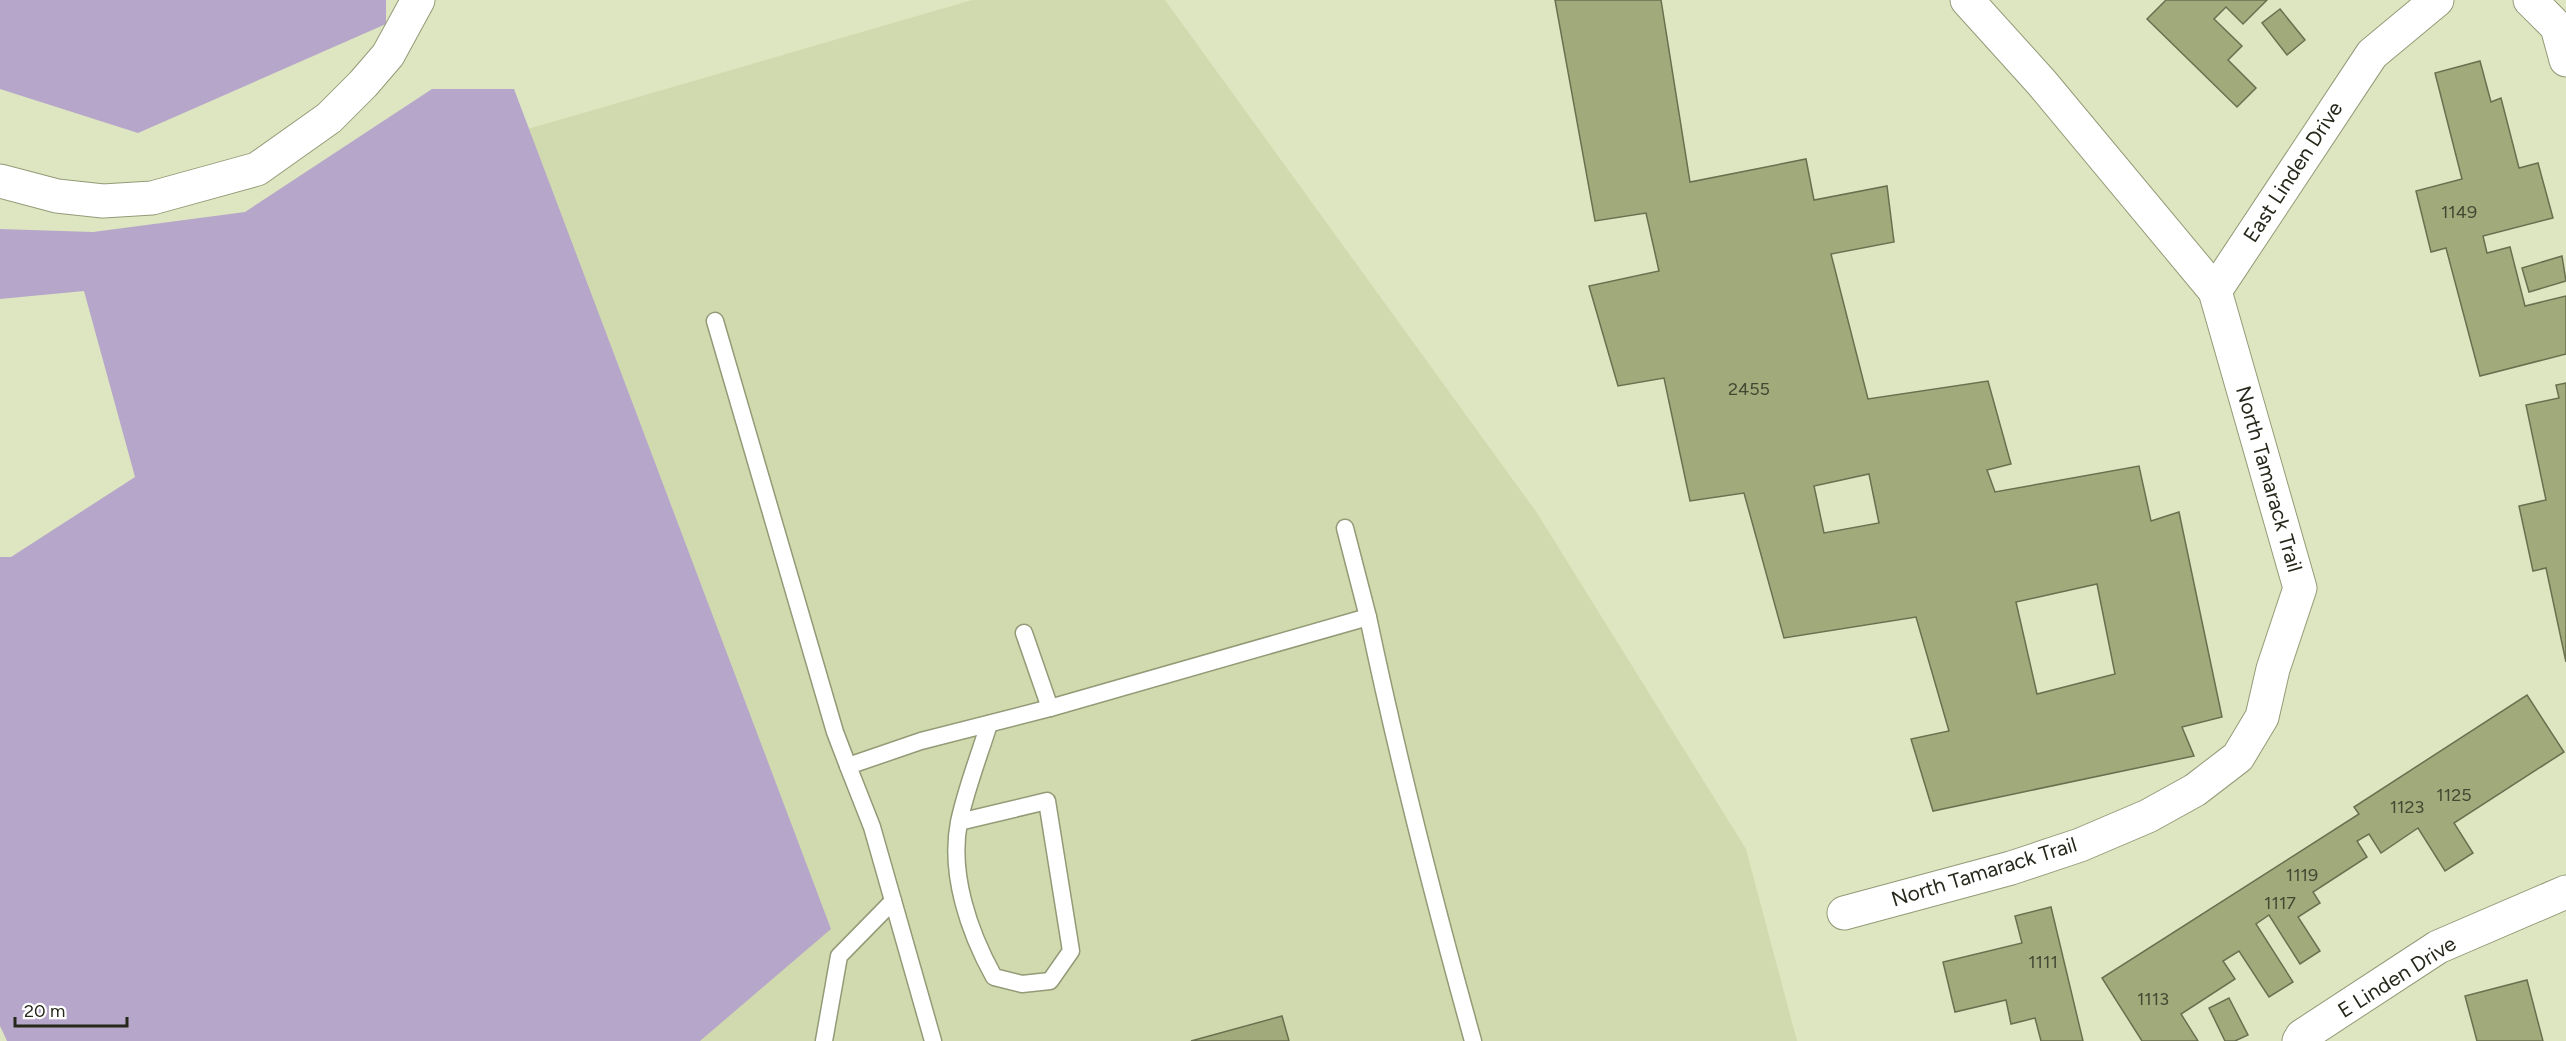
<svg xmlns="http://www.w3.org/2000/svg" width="2566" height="1041" viewBox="0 0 2566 1041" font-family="Figtree,sans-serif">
<rect width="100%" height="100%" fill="#dee6c1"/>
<polygon fill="#d1daae" points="972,0 1165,0 1537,513 1746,849 1797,1041 510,1041 266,205"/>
<g fill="#b6a7ca">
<polygon points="0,0 386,0 386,24 138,133 0,89"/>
<polygon points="432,89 514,89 831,929 700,1041 7,1041 0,1026 0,557 11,557 135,477 84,291 0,299 0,229 93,232 245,212"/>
</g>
<g fill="#a0aa7b" stroke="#69704f" stroke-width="1.5" fill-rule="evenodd">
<path d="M1555,0H1661L1690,182L1806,159L1814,200L1887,186L1894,242L1831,254L1868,399L1988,381L2011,464L1987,470L1995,492L2139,466L2151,521L2179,512L2222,717L2182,727L2194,756L1933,811L1911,739L1949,731L1916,617L1784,638L1744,493L1690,501L1664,378L1618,386L1589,286L1659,271L1646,213L1595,221ZM1869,474L1879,523L1824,533L1814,486ZM2097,584L2115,674L2037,694L2016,602Z"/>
<polygon points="2166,0 2267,0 2243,24 2226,7 2214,19 2242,46 2228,60 2256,88 2237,107 2147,19"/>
<polygon points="2280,9 2305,40 2287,55 2262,23"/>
<polygon points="2480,61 2491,102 2501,98 2519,168 2538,163 2553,218 2483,236 2487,253 2510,247 2525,306 2566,296 2566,354 2480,376 2446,248 2431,252 2416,191 2462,179 2435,73"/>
<polygon points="2562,256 2566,281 2529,292 2522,268"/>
<polygon points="2566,383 2566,662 2546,568 2533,571 2519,506 2546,500 2526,405 2559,398 2556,385"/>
<polygon points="2527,695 2564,752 2454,823 2473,853 2445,871 2418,828 2381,853 2369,834 2357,841 2367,857 2313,892 2320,903 2298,917 2320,951 2300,964 2269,915 2256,924 2293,982 2269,997 2239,951 2223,961 2235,979 2181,1014 2198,1041 2142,1041 2102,978 2359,814 2354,807"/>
<polygon points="2051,907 2083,1041 2041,1041 2035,1018 2011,1024 2006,1000 1955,1012 1943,962 2022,943 2015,916"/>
<polygon points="2527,980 2543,1041 2477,1041 2465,996"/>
<polygon points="2229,998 2248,1035 2235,1041 2225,1041 2209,1008"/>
<polygon points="1282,1016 1289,1041 1191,1041"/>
</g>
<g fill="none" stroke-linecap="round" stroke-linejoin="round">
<g stroke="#939a77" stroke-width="19">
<g id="service">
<polyline points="715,321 835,732 848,766"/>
<polyline points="1345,528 1368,617"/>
<polyline points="1024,633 1050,708"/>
<path d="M959,822L1047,801L1071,951L1050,981L1022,984L994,977C969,932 949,874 959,822C966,789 979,756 989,724"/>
<polyline points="824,1041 839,956 893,901"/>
<path d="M933,1041L872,827L848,766L921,741L1050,708L1368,617C1398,760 1434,901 1473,1041"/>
</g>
</g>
<g stroke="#939a77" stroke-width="35">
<g id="minor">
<polyline points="2530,0 2557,27 2566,60"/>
<polyline points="0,181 57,196 103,201 152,198 257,169 329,118 363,84 388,55 418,0"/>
<polyline points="2215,291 2372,54 2437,0"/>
<polyline points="1844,913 2011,868 2080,845 2148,816 2195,790 2238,757 2262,717 2273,669 2300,588 2215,291 2042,83 1967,0"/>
<polyline points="2299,1041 2302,1036 2438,947 2566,892"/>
</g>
</g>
<use href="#service" stroke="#fff" stroke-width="16"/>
<use href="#minor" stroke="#fff" stroke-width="33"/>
</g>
<g text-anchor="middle" stroke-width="6" stroke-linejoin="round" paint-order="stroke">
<g font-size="18" fill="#444833">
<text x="2459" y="218">1149</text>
<text x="1749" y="395">2455</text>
<text x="2454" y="801">1125</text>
<text x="2407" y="813">1123</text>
<text x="2302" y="881">1119</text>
<text x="2280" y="909">1117</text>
<text x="2043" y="968">1111</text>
<text x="2153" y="1005">1113</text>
</g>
<g font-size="21" fill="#26281b" stroke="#fff">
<text transform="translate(2293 172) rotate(-57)" y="7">East Linden Drive</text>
<text transform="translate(2269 479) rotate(74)" y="7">North Tamarack Trail</text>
<text transform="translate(1984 872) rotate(-17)" y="7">North Tamarack Trail</text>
<text transform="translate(2397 977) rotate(-32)" y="7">E Linden Drive</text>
</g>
</g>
<path d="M15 1017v9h112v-9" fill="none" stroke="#26281b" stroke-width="3"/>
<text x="24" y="1017" font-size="18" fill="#26281b" stroke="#ffffff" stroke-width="4.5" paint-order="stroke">20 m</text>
</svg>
